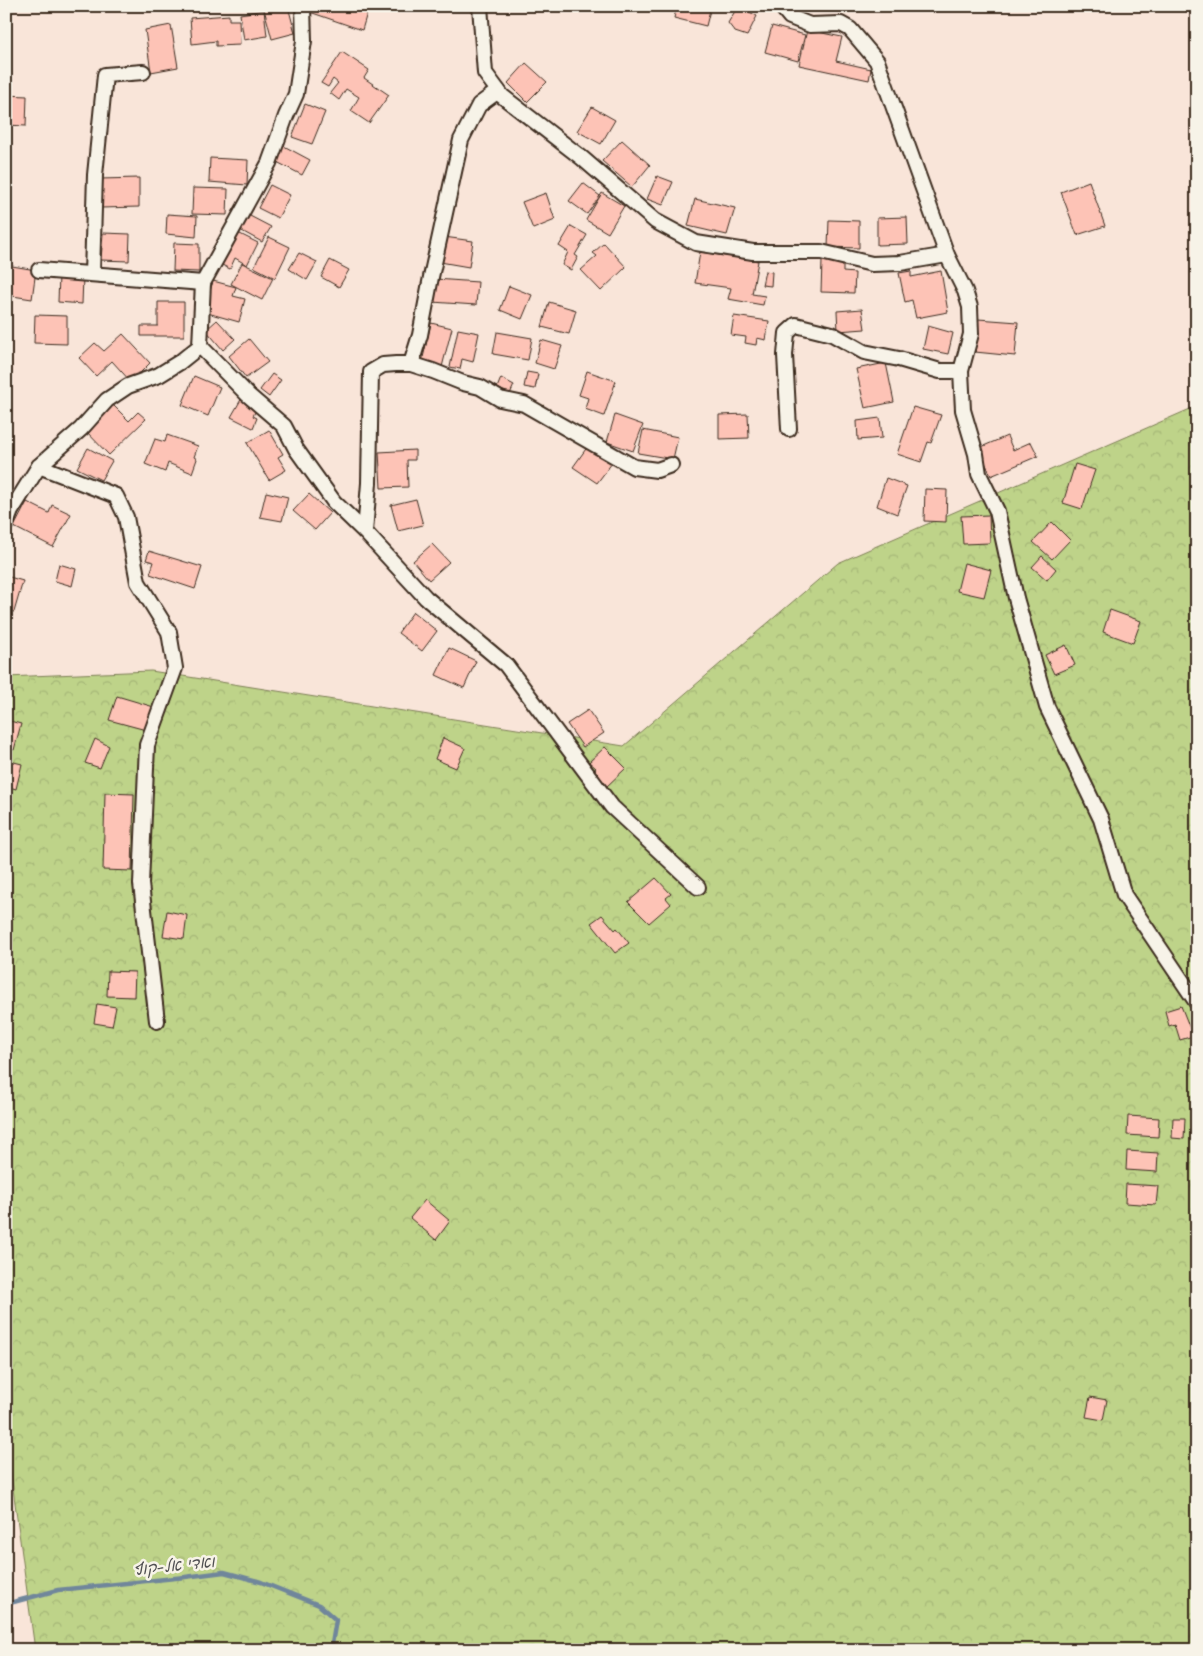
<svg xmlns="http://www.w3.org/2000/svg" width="1203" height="1656" viewBox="0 0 1203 1656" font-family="'Shantell Sans','Playpen Sans Hebrew',sans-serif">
<defs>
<pattern id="park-crowns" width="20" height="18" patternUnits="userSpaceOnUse" patternTransform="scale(1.25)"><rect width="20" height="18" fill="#bed389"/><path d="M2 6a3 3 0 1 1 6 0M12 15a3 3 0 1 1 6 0" fill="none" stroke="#a4b576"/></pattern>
</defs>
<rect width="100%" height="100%" fill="#f9e5d9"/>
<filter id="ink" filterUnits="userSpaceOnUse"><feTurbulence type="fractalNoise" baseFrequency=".02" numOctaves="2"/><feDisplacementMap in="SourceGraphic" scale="10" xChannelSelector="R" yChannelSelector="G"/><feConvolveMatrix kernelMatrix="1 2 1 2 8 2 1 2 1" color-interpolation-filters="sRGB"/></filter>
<g filter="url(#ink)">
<polygon fill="url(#park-crowns)" stroke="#7c7e54" points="1197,406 1197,1650 35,1650 6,1437 6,677 151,671 624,746 838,563"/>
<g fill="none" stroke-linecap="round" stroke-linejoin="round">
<polyline stroke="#6f869b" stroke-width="4.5" points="6,1604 58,1590 185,1577 224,1572 261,1582 319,1605 336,1620 331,1650"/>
</g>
<g fill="#fdc3b6" stroke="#3b2a1e">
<polygon points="273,6 288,6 295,33 272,39 264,9"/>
<polygon points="305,6 369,6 362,30 304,10"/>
<polygon points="677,6 711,6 706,26 674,18"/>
<polygon points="738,6 757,16 747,36 735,32 728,23"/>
<polygon points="264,10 267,36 244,40 240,14"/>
<polygon points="229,15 229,20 239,20 240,45 216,46 216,41 192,44 190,18"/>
<polygon points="171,25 178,67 151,72 145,30"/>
<polygon points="772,26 805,35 798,61 765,52"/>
<polygon points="807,30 842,37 836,61 871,69 869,80 799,65"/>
<polygon points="342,52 369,70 364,78 389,95 369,123 351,111 359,97 346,89 339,100 330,93 338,83 333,79 328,87 321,83"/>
<polygon points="526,63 547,82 527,102 508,83"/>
<polygon points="6,95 27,96 26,126 6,125"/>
<polygon points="305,104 325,112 312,144 292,137"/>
<polygon points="592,107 615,120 601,144 577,131"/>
<polygon points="622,140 650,165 632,187 602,161"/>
<polygon points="282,145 310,160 302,175 275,161"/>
<polygon points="210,158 248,160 247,185 209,182"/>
<polygon points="657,176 673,182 663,205 647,199"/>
<polygon points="139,178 139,207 101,208 100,179"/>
<polygon points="1089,181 1105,226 1077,235 1061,192"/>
<polygon points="583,183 600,196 587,214 569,201"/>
<polygon points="270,185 290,195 278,218 258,208"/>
<polygon points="193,188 228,189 227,215 192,214"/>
<polygon points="546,193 555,220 533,229 522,202"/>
<polygon points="602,193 624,206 608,233 586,220"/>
<polygon points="695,199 735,208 727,235 688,226"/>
<polygon points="167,214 197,216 196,237 166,234"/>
<polygon points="248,215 271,227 262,242 240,230"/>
<polygon points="907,217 908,244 877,245 877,218"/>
<polygon points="829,220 859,221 859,248 828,247"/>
<polygon points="571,226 587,235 575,255 578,257 571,270 562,265 568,252 559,246"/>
<polygon points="236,232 258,243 247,265 235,258 230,269 220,264"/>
<polygon points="103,233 130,234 129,261 101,260"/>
<polygon points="269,237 290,247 275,278 254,267"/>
<polygon points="444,237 473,241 469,267 440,262"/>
<polygon points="174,243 199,244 199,272 173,271"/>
<polygon points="604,243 626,267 601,291 581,270 597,256 593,253"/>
<polygon points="700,252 758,261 752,294 765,296 763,305 728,299 731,288 695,283"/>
<polygon points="299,253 317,262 307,280 289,269"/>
<polygon points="330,260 349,270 339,287 321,277"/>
<polygon points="822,261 843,261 843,272 855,273 854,293 821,292"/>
<polygon points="242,263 273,278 262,300 231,284"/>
<polygon points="6,265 36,270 32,299 6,295"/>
<polygon points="765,271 772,272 771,286 762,285"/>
<polygon points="911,271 911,277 941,271 948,312 916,318 912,300 905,302 899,273"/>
<polygon points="59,275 83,277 82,304 58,302"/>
<polygon points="435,279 478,282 476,305 432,302"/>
<polygon points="213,281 236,287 233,296 245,299 239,322 204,312"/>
<polygon points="509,286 532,295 522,319 500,310"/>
<polygon points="158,302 184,302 184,336 141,336 141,326 158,326"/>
<polygon points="549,302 576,310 569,334 542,327"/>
<polygon points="862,309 865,329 838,331 837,311"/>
<polygon points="35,315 67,316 67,344 34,343"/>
<polygon points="734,316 769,321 766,340 757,338 756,345 745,343 746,337 731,335"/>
<polygon points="978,319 1018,322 1015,356 975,352"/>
<polygon points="217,320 235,339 223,350 206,330"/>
<polygon points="431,323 452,328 442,367 422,362"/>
<polygon points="928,326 953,333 948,354 923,349"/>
<polygon points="458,329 479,333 473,362 462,359 460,369 450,367"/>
<polygon points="497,332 532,338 528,360 493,354"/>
<polygon points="123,334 150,363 131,382 112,361 96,376 79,358 95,343 104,351"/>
<polygon points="249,339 268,362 246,378 229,356"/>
<polygon points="541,340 562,346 554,369 535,363"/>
<polygon points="886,363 894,402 865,408 856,369"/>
<polygon points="587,371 616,381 604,416 585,409 588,398 579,395"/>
<polygon points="527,372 538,374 535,389 524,387"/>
<polygon points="272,374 281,380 269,397 260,390"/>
<polygon points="194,376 220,387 208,416 182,405"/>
<polygon points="501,378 514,385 510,394 497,388"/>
<polygon points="243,396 259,404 253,416 257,418 253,428 231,417"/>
<polygon points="111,403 129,421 138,412 146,419 109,455 84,429"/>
<polygon points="913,407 941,415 931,443 928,442 921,462 897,454"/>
<polygon points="748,414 749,438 719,439 719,415"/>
<polygon points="615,415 643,425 633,451 607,442"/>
<polygon points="880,418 882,438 858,440 857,421"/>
<polygon points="269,430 283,454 278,457 286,470 269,480 247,443"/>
<polygon points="643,430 678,437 673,459 638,453"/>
<polygon points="167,435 198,446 194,457 197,459 192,473 168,463 165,472 145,464 155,439 165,442"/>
<polygon points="1007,436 1013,450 1031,442 1038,456 991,476 979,448"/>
<polygon points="588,446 612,463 597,483 573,467"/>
<polygon points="88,448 112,461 101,480 77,468"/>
<polygon points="415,450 415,460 407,460 408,487 381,488 379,452"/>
<polygon points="1075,464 1095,470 1082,509 1063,503"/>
<polygon points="886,478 907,486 897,514 877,506"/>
<polygon points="925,489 947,490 946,522 924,521"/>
<polygon points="266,492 288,497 282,521 260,517"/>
<polygon points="309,494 330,513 315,530 293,511"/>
<polygon points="416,499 423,525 398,531 391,505"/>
<polygon points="27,502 49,513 52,505 71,514 53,547 14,527"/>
<polygon points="989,515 990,543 963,544 961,516"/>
<polygon points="1052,522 1070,540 1052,559 1033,542"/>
<polygon points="432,544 449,562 429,580 413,561"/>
<polygon points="149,551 202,567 195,589 150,574 154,562 146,560"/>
<polygon points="1042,556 1056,569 1047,580 1032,567"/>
<polygon points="964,563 991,570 984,597 957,591"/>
<polygon points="59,564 76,569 72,586 55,581"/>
<polygon points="6,576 23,581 14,612 6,610"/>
<polygon points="1110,610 1141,621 1133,643 1103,632"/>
<polygon points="413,612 437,631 422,651 398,633"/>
<polygon points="1066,645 1075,665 1054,674 1045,655"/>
<polygon points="449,648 476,661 464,688 436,675"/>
<polygon points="117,696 154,707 146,730 109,720"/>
<polygon points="588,710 604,733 583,747 567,724"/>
<polygon points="6,720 21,724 14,750 6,748"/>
<polygon points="443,738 465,748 456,768 435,759"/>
<polygon points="95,739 109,746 100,768 85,763"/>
<polygon points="605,747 626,768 605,788 591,772 596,768 589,762"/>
<polygon points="6,760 22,764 16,789 6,786"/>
<polygon points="105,793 134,794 132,871 103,870"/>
<polygon points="656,878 671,894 666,898 671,904 649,923 628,902"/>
<polygon points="167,911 187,915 184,939 163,936"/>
<polygon points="602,915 615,930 617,928 629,943 615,953 591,923"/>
<polygon points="108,971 135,972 134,997 107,996"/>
<polygon points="97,1004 116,1007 112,1026 94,1023"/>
<polygon points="1181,1006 1193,1036 1180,1040 1175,1024 1169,1026 1165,1011"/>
<polygon points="1128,1116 1159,1118 1158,1137 1127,1135"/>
<polygon points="1173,1118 1185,1118 1184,1139 1172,1138"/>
<polygon points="1127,1151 1158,1153 1157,1172 1126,1170"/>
<polygon points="1126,1184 1158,1186 1156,1205 1125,1203"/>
<polygon points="425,1200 450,1221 436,1240 410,1218"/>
<polygon points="1090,1397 1107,1400 1103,1420 1086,1417"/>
</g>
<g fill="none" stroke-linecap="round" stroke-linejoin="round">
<g stroke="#3b2a1e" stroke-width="18">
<g id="minor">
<polyline points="480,6 485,73 502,96 582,158 655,221 696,243 753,252 821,252 872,264 900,263 947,255"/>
<polyline points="781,6 790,17 810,25 841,24 850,29 877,61 947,255 965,291 970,307 971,334 961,371"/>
<polyline points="39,270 203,283"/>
<polyline points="92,274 95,175 105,75 143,72"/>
<polyline points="200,346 248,395 284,426 296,449 334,502 365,532 426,598 506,665 612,807 698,887"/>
<polyline points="411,364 420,335 431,277 461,140 479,105 498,91"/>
<polyline points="789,429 785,355 787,333 796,325 832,334 864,352 899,359 940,371 961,371 963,410 976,454 979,474 997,511 1016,598 1047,707 1101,819 1124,895 1197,1003"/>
<polyline points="39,466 116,496 126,517 138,582 169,632 175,668 147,745 141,884 157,1021"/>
<polyline points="6,524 11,511 39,466 81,429 107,400 128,386 159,375 180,362 200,346 203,283 269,163 286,116 296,94 304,41 303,6"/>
<polyline points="365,532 369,483 371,372 383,365 396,364 411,364 433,371 463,383 480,387 500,399 524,404 634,467 657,470 671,465"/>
</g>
</g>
<use href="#minor" stroke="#f7f3e8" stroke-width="14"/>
</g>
</g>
<g text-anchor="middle" stroke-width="5" stroke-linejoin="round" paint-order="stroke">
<g font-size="16" font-style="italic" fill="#515052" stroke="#f7f3e8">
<text transform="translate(174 1565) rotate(-6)" y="6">ואדי אל-קוף</text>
</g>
</g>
<rect width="1203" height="1656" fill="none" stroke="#f7f3e8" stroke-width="25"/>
<rect x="12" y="12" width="1178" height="1631" fill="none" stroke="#3b2a1e" stroke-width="2" filter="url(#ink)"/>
</svg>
